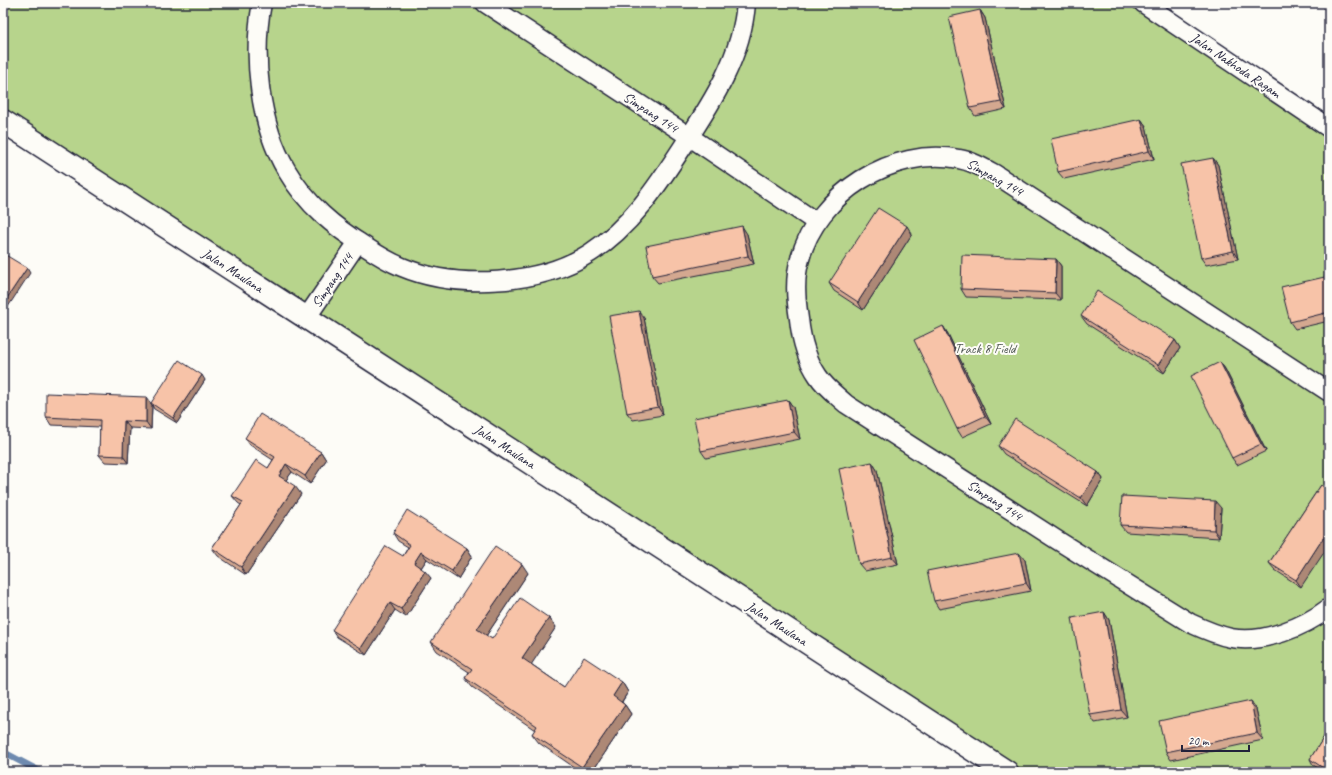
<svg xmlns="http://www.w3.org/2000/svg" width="1332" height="775" viewBox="0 0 1332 775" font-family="Caveat,sans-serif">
<rect width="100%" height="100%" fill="#fdfcf7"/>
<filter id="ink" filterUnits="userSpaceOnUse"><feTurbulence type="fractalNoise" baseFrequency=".025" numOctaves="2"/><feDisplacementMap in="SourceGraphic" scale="8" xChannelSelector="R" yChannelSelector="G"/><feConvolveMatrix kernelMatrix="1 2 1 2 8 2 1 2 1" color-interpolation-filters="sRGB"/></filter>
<g filter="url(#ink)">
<polygon fill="#b7d48c" stroke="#6c7b64" points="3,3 1142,3 1329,128 1329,772 1007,772 3,122"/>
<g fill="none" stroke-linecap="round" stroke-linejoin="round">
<polyline stroke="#6e8aaf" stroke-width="7" points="3,752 41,772"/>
<g stroke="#22223b" stroke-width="21">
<g id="minor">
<path d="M262,3C252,55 259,125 287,171C307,205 334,227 366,247C378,255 390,262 402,267C457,290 540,285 590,253C631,227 658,185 684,145C713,101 742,56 746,3"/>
<polyline points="485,3 690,137 816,222"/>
<polyline points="1143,3 1329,128"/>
<polyline points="307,317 358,242"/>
<path d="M1329,392L995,174C984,168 972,161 959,159C893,146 817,194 800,259C794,279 796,299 799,319C801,338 807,360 818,376C825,387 836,395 846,404L1057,540L1190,623C1203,629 1216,635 1231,638C1263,644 1304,627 1329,608"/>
</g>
</g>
<g stroke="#22223b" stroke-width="25">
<polyline id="secondary" points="3,121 1007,772"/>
</g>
<use href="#minor" stroke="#fdfcf7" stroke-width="18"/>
<use href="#secondary" stroke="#fdfcf7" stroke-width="22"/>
</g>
<g fill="#d4a890" stroke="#22223b">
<polygon points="980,10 985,18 1006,109 975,116 970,108"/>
<polygon points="1141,119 1146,126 1154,159 1064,179 1058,172"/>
<polygon points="1213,158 1218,165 1238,259 1206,265 1201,258"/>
<polygon points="747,234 754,264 658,283 652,276"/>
<polygon points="912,234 863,310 834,291 829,283"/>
<polygon points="1056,259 1061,266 1061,300 966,297 961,289"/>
<polygon points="1329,276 1329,321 1295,329 1290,322"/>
<polygon points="1081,316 1175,340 1180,348 1164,373 1087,324"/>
<polygon points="644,318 663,415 633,420 627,413"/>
<polygon points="943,326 948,334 991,424 962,437 957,429"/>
<polygon points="1220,362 1225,369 1266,451 1237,465 1232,458"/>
<polygon points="205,380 177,423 154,409 152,405 151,429 130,428 128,463 105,462 99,455 100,427 51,425 46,417 151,403"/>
<polygon points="788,400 793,407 800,439 706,458 701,451"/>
<polygon points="245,438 321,452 326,460 310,484 292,472 286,480 301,494 246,575 218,556 212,548 241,505 238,503 232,496 268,468 273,460 250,445"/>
<polygon points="998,446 1098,472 1103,479 1087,506 1004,454"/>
<polygon points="872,462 877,470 898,564 865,571 859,564"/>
<polygon points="1321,485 1301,587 1275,570 1269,563"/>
<polygon points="1221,508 1219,538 1126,532 1120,525"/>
<polygon points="393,533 467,548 472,556 458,579 427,559 421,568 431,578 406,617 395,610 366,655 337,637 332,630 403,556 408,547 398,541"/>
<polygon points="1025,560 1031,591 939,609 934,601"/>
<polygon points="528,573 486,636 492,639 549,618 556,627 531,664 564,687 622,682 628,692 622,702 625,705 631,714 592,772 581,772 539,743 532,734 535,730 472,687 465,678 469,672 437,651 431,642"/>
<polygon points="1104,612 1109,620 1127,717 1095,723 1090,715"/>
<polygon points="1251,701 1256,709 1263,740 1171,760 1166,752"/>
<polygon points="1329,729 1329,772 1325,772 1313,765 1310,759"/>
</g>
<g fill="#ad8876" stroke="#22223b">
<polygon points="980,10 985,18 1006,109 1001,102"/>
<polygon points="1141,119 1146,126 1154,159 1149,151"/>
<polygon points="1213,158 1218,165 1238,259 1233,251"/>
<polygon points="742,226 747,234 754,264 748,256"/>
<polygon points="907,226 912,234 863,310 858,302"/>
<polygon points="1056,259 1061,266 1061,300 1055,293"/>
<polygon points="27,268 30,273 4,313 3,312 3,304"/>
<polygon points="639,311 644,318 663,415 658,407"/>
<polygon points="943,326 948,334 991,424 985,416"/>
<polygon points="1175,340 1180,348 1164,373 1158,365"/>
<polygon points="1220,362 1225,369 1266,451 1261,444"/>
<polygon points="202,375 205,380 177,423 173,418"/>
<polygon points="146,397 152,405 151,429 146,422"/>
<polygon points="788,400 793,407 800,439 794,432"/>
<polygon points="124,421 130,428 128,463 123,456"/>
<polygon points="321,452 326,460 310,484 305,476"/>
<polygon points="872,462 877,470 898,564 892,557"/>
<polygon points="286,464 292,472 284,483 279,476"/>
<polygon points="1098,472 1103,479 1087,506 1081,498"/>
<polygon points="295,486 301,494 246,575 241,567"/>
<polygon points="1215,501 1221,508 1219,538 1214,530"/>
<polygon points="1329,529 1329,545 1301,587 1296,580"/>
<polygon points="467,548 472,556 458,579 452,571"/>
<polygon points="421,552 427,559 419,571 414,563"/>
<polygon points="1019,553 1025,560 1031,591 1026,583"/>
<polygon points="522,564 528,573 484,639 477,629"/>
<polygon points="425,571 431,578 406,617 401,609"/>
<polygon points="390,603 395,610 366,655 361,648"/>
<polygon points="1104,612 1109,620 1127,717 1121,710"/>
<polygon points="549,618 556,627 529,668 522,658"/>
<polygon points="622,682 628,692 619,706 613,696"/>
<polygon points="1251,701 1256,709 1263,740 1257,733"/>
<polygon points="625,705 631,714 592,772 585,772 582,767"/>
</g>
<g fill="#f7c3a8" stroke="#22223b">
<polygon points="980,10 1001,102 970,108 949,17"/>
<polygon points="1141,119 1149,151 1058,172 1051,139"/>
<polygon points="1213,158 1233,251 1201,258 1181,164"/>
<polygon points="878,208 907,226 858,302 829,283"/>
<polygon points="742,226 748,256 652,276 646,246"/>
<polygon points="4,254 27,268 3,304 3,255"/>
<polygon points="962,255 1056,259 1055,293 961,289"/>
<polygon points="1329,276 1329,312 1290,322 1281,287"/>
<polygon points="1097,291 1175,340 1158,365 1081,316"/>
<polygon points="639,311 658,407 627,413 609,316"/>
<polygon points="943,326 985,416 957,429 914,340"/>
<polygon points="179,360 202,375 173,418 151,403"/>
<polygon points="1220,362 1261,444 1232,458 1191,376"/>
<polygon points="46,393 146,397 146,422 124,421 123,456 99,455 100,420 46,417"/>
<polygon points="788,400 794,432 701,451 694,418"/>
<polygon points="260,414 321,452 305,476 286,464 279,476 295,486 241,567 212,548 243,502 232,496 256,460 268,468 275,457 245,438"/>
<polygon points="1015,419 1098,472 1081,498 998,446"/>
<polygon points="872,462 892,557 859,564 839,469"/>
<polygon points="1321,485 1329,490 1329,529 1296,580 1269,563"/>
<polygon points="1122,496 1215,501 1214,530 1120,525"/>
<polygon points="407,510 467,548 452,571 421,552 414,563 425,571 401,609 390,603 361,648 332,630 386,546 403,556 410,545 393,533"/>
<polygon points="495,546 522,564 477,629 492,639 520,598 549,618 522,658 564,687 584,657 622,682 613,696 625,705 582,767 532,734 537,726 465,678 472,669 431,642"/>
<polygon points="1019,553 1026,583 934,601 927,571"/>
<polygon points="1104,612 1121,710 1090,715 1072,618"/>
<polygon points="1251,701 1257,733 1166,752 1159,721"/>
<polygon points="1329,729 1329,772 1310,759"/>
</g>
</g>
<g text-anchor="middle" stroke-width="4" stroke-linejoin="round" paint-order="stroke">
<g font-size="14" fill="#22223b" stroke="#fdfcf7">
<text transform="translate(1236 65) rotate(34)" y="5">Jalan Nakhoda Ragam</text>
<text transform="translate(651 112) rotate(33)" y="5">Simpang 144</text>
<text transform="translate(995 177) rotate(29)" y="5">Simpang 144</text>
<text transform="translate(233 270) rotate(33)" y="5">Jalan Maulana</text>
<text transform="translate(332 280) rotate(-56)" y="5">Simpang 144</text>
<text transform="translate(505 446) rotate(33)" y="5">Jalan Maulana</text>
<text transform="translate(995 500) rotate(33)" y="5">Simpang 144</text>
<text transform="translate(777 623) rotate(33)" y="5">Jalan Maulana</text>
</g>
<g font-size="14" fill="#4f5753" stroke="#fdfcf7">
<text x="985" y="353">Track 8 Field</text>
</g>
</g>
<rect width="1332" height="775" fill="none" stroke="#fdfcf7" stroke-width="16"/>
<rect x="8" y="8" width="1316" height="759" fill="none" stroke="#22223b" stroke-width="1.5" filter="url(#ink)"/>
<path d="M1182 745v6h67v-6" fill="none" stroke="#22223b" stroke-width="2"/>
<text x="1188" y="745" font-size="12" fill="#22223b" stroke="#fdfcf7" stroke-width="3" paint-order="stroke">20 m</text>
</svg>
